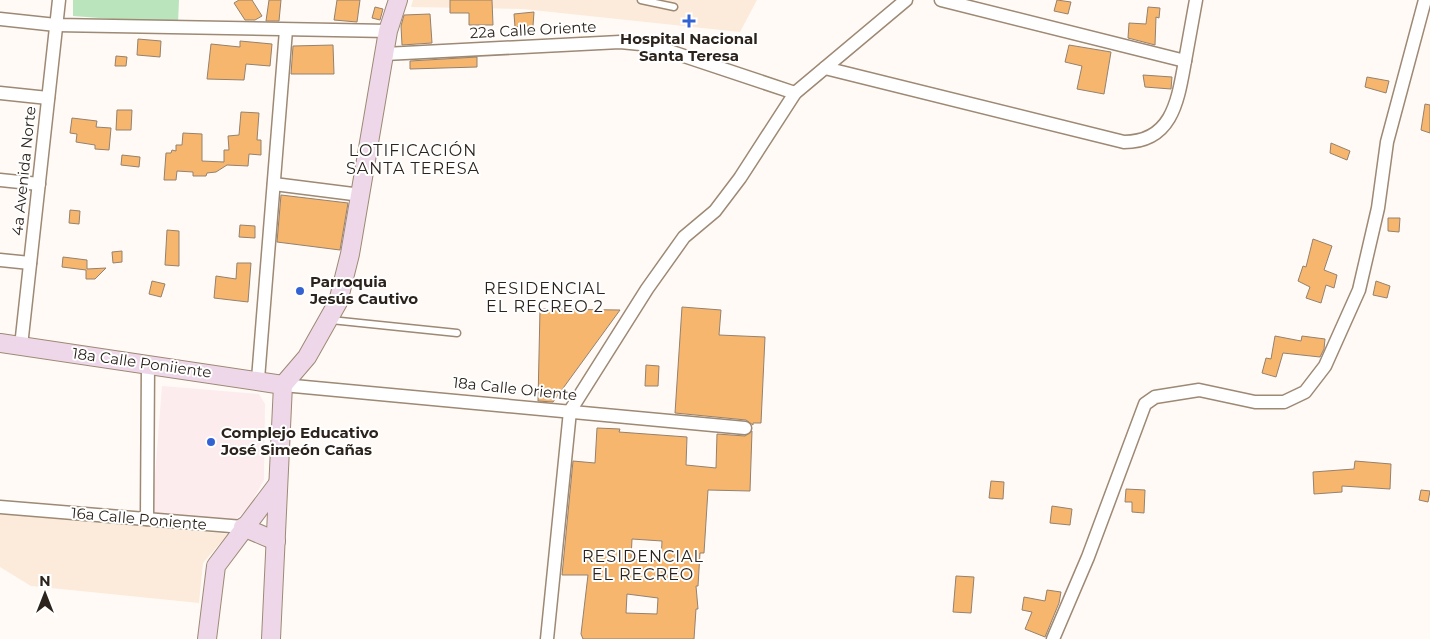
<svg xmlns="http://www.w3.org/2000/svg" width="1430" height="639" viewBox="0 0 1430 639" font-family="Montserrat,sans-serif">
<rect width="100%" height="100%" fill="#fffaf6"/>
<g fill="#fcebda">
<polygon points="413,0 757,0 740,32 523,9 411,7"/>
<polygon points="0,510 228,534 203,563 199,603 31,586 0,567"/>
</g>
<polygon fill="#fdecee" points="162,386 259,394 265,404 264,480 249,507 234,521 152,514"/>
<polygon fill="#bae5bc" points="73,0 179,0 178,24 73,16"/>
<g fill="#f7b66e" stroke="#95816d" fill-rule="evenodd">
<polygon points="239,0 252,0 262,16 255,20 245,20 234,3"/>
<polygon points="269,0 281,0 279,21 266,21"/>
<polygon points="337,0 360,0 357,22 334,20"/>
<polygon points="450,0 492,0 493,25 469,25 469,13 450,13"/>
<polygon points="1057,0 1071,2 1068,14 1054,11"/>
<polygon points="375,7 383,9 380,20 372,18"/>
<polygon points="1148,7 1160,8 1159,18 1156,17 1155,45 1128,38 1129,23 1146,24"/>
<polygon points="534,12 533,26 515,27 514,14"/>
<polygon points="430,14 432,43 402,45 401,26 404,15"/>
<polygon points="138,39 161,41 160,57 137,55"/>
<polygon points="240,41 272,44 270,66 246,64 244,80 207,79 211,44 240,47"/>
<polygon points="333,45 334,74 291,74 293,46"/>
<polygon points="1069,45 1111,52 1104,94 1077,89 1082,66 1065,62"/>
<polygon points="116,56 127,57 126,66 115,66"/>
<polygon points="477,57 477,67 410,69 410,61"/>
<polygon points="1143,75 1172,77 1171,89 1145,87"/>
<polygon points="1367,77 1389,81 1386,93 1365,87"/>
<polygon points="1425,104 1430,105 1430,133 1421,130"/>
<polygon points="117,110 132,110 131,130 116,130"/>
<polygon points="241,112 259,113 257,140 261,140 261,155 249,154 248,166 227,165 216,172 207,173 206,176 193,176 193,172 177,171 176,180 164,180 166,153 171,153 172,150 176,151 176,145 182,145 183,133 202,134 202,161 224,162 224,150 229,150 228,136 239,135"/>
<polygon points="72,118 97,121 96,127 111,128 109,150 95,149 95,145 76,142 77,134 70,133"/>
<polygon points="1331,143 1350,151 1347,160 1330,153"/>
<polygon points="122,155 140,157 139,167 121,165"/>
<polygon points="281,195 348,203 340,250 277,242"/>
<polygon points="70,210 80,211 79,224 69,223"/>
<polygon points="1388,218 1400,218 1399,232 1388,231"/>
<polygon points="240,225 255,226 255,238 239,237"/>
<polygon points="167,230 179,231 179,266 165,265"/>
<polygon points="1313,239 1332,246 1324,270 1337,275 1334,288 1326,285 1321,303 1306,298 1310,287 1298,281 1303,266 1306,267"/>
<polygon points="122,251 122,262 113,263 112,252"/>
<polygon points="63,257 87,260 87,269 106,268 95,279 86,279 86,270 62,267"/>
<polygon points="237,263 251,263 248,302 214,298 216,276 236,279"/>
<polygon points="152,281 165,284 161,297 149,294"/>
<polygon points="1376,281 1390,286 1387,298 1373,295"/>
<polygon points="682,307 721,310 719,335 765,337 761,423 753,423 753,425 746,420 675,413"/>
<polygon points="540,309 620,310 553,402 538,401"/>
<polygon points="1275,336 1301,341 1302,336 1325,339 1324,349 1320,357 1283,353 1276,377 1262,373 1266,358 1271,359"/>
<polygon points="646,365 659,366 658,386 645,386"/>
<path d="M597,428L620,429L619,432L687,437L686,465L716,468L717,434L745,436L752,431L750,491L708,490L704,553H700L698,586H696L698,609H696L694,639H583L581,634L588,575H562L573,461L595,463ZM632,539L662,541L661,561L631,559ZM627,594L658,598L657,614L626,613Z"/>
<polygon points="1355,461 1391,464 1390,489 1342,486 1342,492 1314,494 1313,472 1354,469"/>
<polygon points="991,481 1004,482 1003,499 989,498"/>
<polygon points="1126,489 1145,490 1144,513 1132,512 1132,502 1125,502"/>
<polygon points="1421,490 1430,491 1428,502 1419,500"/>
<polygon points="1052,506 1072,509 1070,525 1050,523"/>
<polygon points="956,576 974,577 971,613 953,612"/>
<polygon points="1047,590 1061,592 1059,603 1045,637 1025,629 1032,612 1022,610 1024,597 1045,601"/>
</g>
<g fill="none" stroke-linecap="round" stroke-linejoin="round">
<g stroke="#9d8974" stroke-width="9">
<g id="lane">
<polyline points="641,0 674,7"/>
<polyline points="331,320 457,333"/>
</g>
</g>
<g stroke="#9d8974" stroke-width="15">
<g id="street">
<polyline points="941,0 1185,61 1196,0"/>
<polyline points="0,19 56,25 388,31"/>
<polyline points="385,54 620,42 651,45 795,93"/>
<path d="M825,68L1124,142C1173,142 1178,99 1185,61"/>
<polyline points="0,93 48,98"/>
<polyline points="0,180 39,184"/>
<polyline points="274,184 361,195"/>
<polyline points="0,260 30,263"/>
<polyline points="21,346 59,0"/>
<polyline points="258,379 286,30"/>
<polyline points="283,385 745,428"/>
<polyline points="0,507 243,527"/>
<polyline points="147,519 148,364"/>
<polyline points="547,639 570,411 647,289 684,237 715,211 740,178 795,93 906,0"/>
<polyline points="1053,639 1088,557 1145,404 1155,397 1199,390 1255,402 1284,402 1305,392 1325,366 1359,290 1378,208 1387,142 1425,0"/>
</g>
</g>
<g stroke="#9d8974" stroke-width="20">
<g id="secondary">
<polyline points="0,343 283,385"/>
<polyline points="243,527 276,541"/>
<polyline points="207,639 216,566 277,485"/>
<polyline points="271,639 283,385 307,357 338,302 350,254 388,31 398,0"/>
</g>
</g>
<use href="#lane" stroke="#fff" stroke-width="6"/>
<use href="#street" stroke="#fff" stroke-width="12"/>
<use href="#secondary" stroke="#eed7e8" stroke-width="18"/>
</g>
<g fill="#3363d3" stroke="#fff" stroke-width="2">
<path d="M686.5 13.5h5v5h5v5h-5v5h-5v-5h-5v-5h5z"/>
<circle cx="300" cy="291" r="5"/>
<circle cx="211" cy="442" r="5"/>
</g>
<g text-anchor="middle" stroke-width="4" stroke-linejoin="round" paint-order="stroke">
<g font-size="15" fill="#2c241c" stroke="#fff">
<text transform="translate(533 30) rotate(-3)" y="5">22a Calle Oriente</text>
<text transform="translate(24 171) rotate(-84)" y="5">4a Avenida Norte</text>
<text transform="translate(142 363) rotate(8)" y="5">18a Calle Poniiente</text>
<text transform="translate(515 389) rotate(6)" y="5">18a Calle Oriente</text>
<text transform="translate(139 519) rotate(5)" y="5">16a Calle Poniente</text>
</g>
<g font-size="15" font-weight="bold" fill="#2c241c" stroke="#fff" text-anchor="start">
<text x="689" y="44" text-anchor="middle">Hospital Nacional<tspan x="689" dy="17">Santa Teresa</tspan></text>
<text x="310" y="287">Parroquia<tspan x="310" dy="17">Jesús Cautivo</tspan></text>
<text x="221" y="438">Complejo Educativo<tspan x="221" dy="17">José Simeón Cañas</tspan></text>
</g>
<g font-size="16" letter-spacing="1" fill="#2c241c" stroke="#fff">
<text x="413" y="156">LOTIFICACIÓN<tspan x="413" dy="18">SANTA TERESA</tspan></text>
<text x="545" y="294">RESIDENCIAL<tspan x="545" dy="18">EL RECREO 2</tspan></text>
<text x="643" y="562">RESIDENCIAL<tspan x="643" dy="18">EL RECREO</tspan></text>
</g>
</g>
<g transform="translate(45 594)" stroke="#ffffff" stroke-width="4" paint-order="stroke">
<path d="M0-4L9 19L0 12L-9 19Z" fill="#2c241c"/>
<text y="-8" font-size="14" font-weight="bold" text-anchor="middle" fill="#2c241c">N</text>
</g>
</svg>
